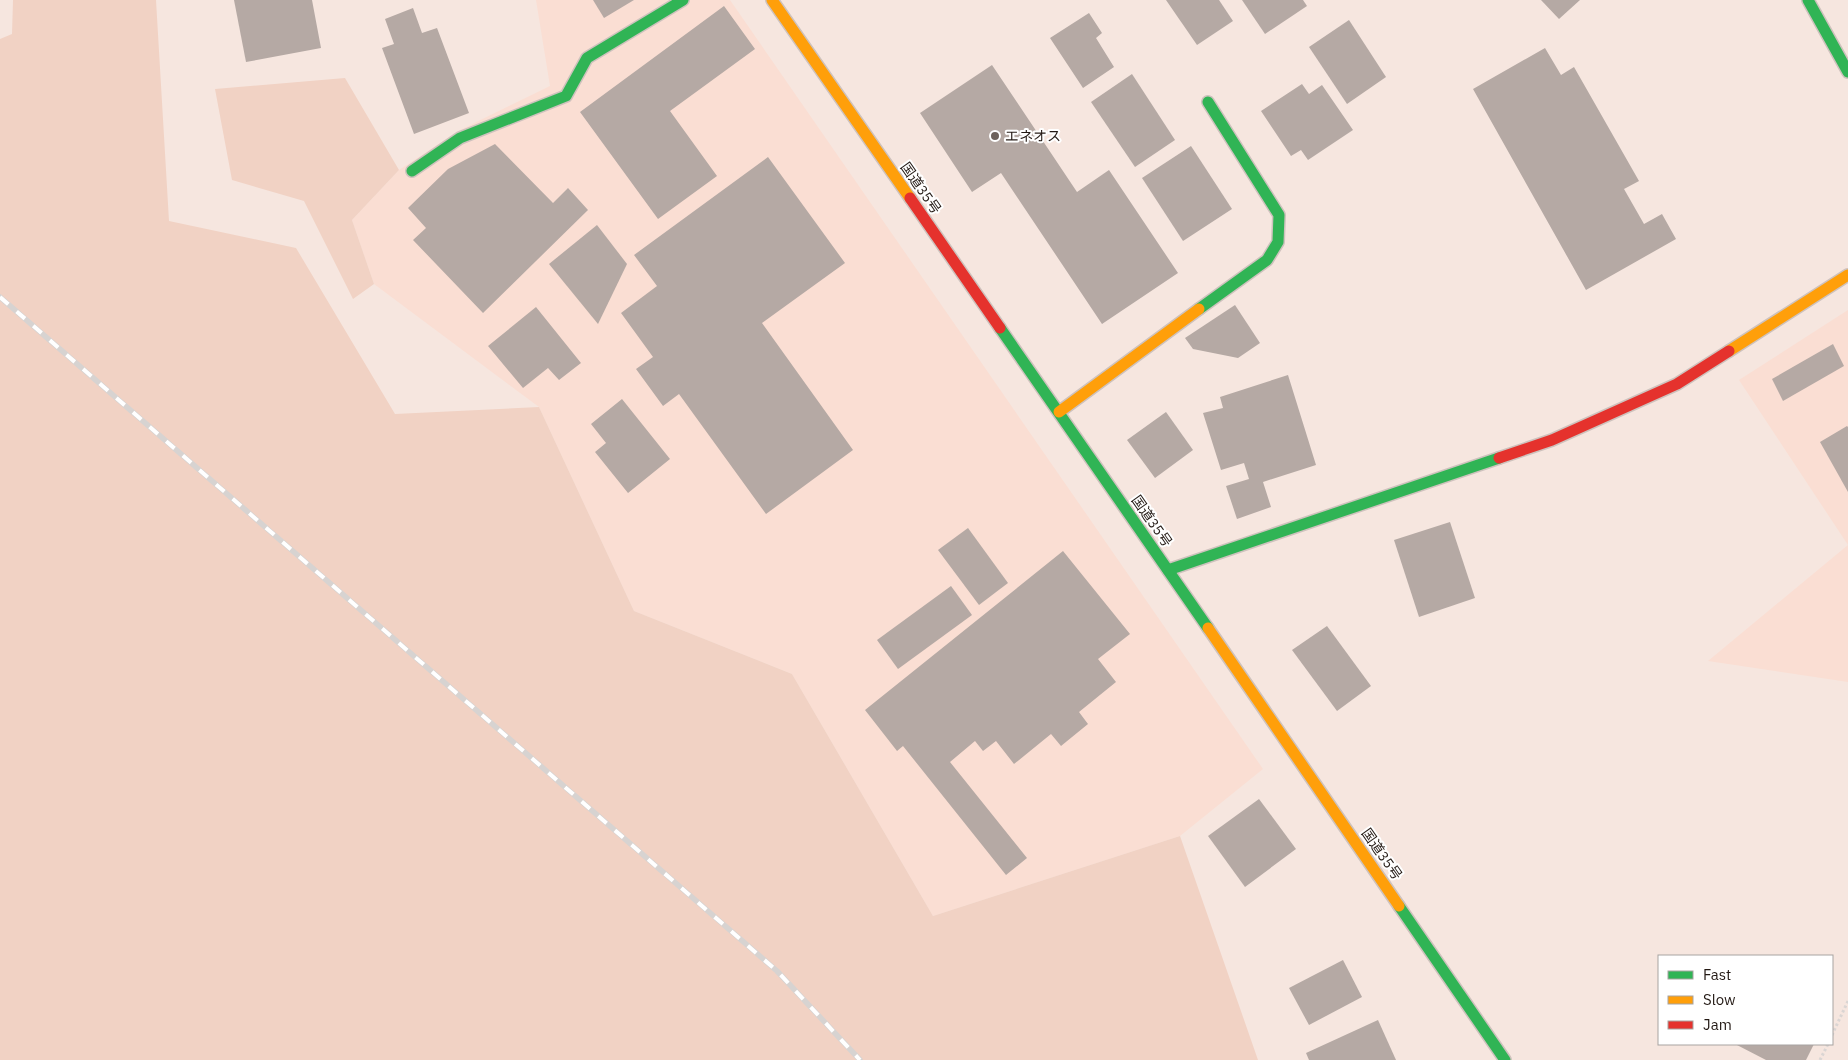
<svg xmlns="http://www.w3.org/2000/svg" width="1848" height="1060" viewBox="0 0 1848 1060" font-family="'IBM Plex Sans','Noto Sans JP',sans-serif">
<rect width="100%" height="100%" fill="#f6e6df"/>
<g fill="#faded3">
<polygon points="536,0 730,0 1263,769 1180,836 933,916 792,674 634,611 539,407 374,284 352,220 399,170 458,131 550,86"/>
<polygon points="1848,310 1848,682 1708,661 1848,545 1739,380"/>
</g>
<g fill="#f1d2c4">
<polygon points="13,0 156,0 169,221 296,248 395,414 539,407 634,611 792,674 933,916 1180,836 1258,1060 0,1060 0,39 12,34"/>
<polygon points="345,78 399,170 352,220 374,284 353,299 304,201 232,180 215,89"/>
</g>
<g fill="#b5a9a4">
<polygon points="234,0 312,0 321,48 246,62"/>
<polygon points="593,0 634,0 604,18"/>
<polygon points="1166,0 1219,0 1233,21 1197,45"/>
<polygon points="1242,0 1303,0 1307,6 1265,34"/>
<polygon points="1541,0 1580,0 1559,19"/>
<polygon points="724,6 755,49 670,111 717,176 658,219 580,112"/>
<polygon points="413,8 422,33 437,28 469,113 414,134 382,48 394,44 385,19"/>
<polygon points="1089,13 1102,33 1096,38 1114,67 1083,88 1050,38"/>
<polygon points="1349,20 1386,77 1347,104 1309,47"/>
<polygon points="1545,48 1561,75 1574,67 1639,181 1624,189 1644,224 1662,214 1676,239 1586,290 1473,89"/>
<polygon points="992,65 1077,192 1109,170 1178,273 1102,324 1001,173 972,192 920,113"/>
<polygon points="1132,74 1175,140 1135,167 1091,102"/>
<polygon points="1302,84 1309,94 1322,85 1353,130 1308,160 1301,150 1291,156 1261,111"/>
<polygon points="495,144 553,203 568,188 588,210 483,313 413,240 426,228 408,208 448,169"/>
<polygon points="1191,146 1232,209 1183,241 1142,178"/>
<polygon points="768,157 845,263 762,323 853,450 766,514 679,394 663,406 636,369 653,357 621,313 657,286 634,255"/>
<polygon points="597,225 627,264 598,324 549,264"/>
<polygon points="1235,305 1260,343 1238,358 1193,349 1185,338"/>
<polygon points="536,307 581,363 559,380 548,368 523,388 488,346"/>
<polygon points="1833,344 1844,366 1783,401 1772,379"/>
<polygon points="1288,375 1316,465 1263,482 1271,507 1237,519 1226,486 1249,479 1244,463 1221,470 1203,413 1223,408 1220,397"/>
<polygon points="622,399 670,459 628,493 595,452 606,443 591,424"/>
<polygon points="1166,412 1193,450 1155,478 1127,440"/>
<polygon points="1847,426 1848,427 1848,492 1820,442"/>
<polygon points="1450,522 1475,598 1419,617 1394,540"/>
<polygon points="968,528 1008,583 979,605 938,550"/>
<polygon points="1063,551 1130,634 1098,659 1116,682 1079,712 1088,724 1061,746 1051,734 1014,764 996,741 983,751 975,741 950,762 1027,858 1006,875 903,746 897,751 865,710"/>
<polygon points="951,586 972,615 898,669 877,640"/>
<polygon points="1327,626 1371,686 1337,711 1292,650"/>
<polygon points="1259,799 1296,849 1245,887 1208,836"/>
<polygon points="1343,960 1362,997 1309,1025 1289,988"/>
<polygon points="1378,1020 1396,1060 1309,1060 1306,1053"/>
<polygon points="1735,1044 1814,1044 1806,1060 1766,1060"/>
</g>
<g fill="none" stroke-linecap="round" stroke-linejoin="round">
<g stroke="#cec2bd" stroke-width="14">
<g id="fast">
<polyline points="1808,0 1848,72"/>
<polyline points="412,171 460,138 566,96 587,58 683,0"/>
<polyline points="1199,309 1267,260 1278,242 1279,215 1208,102"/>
<polyline points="1000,328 1208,628"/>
<polyline points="1168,570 1499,458"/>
<polyline points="1399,906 1505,1060"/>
</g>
</g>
<g stroke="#cec2bd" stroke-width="14">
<g id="slow">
<polyline points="772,0 910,198"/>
<polyline points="1729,351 1848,275"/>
<polyline points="1059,412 1199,309"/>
<polyline points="1208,628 1399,906"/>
</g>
</g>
<g stroke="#cec2bd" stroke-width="14">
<g id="jam">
<polyline points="910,198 1000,328"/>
<polyline points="1499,458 1552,440 1677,384 1729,351"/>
</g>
</g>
<g stroke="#dad5d3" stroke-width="3" stroke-dasharray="2.5 2.5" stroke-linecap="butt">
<polyline points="1832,1035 1848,1001"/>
<polyline points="1820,1060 1828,1044"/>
</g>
<use href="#fast" stroke="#30b455" stroke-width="11"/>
<use href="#slow" stroke="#ff9f0a" stroke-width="11"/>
<use href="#jam" stroke="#e5322d" stroke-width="11"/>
<g stroke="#d7d3d1" stroke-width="5.5">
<polyline id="rail" points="0,297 777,971 860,1060"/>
</g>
<use href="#rail" stroke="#fff" stroke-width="4" stroke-dasharray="11" stroke-linecap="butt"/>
</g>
<circle fill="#6d615b" stroke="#fff" stroke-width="2" cx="995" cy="136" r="5"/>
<g text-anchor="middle" stroke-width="4" stroke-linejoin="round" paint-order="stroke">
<g font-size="14" fill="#231914" stroke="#fff" text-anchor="start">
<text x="1005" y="141">エネオス</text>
</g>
<g font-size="14" fill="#231914" stroke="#fff">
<text transform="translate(921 188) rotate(55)" y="5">国道35号</text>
<text transform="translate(1152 521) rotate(55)" y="5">国道35号</text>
<text transform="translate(1382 854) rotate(55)" y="5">国道35号</text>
</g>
</g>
<rect x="1658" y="955" width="175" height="90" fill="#ffffff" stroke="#a7a3a1"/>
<rect x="1668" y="971" width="25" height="8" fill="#30b455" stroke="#a7a3a1"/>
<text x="1703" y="980" font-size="15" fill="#231914">Fast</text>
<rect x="1668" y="996" width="25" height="8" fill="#ff9f0a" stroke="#a7a3a1"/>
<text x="1703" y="1005" font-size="15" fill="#231914">Slow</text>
<rect x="1668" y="1021" width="25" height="8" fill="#e5322d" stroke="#a7a3a1"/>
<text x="1703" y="1030" font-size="15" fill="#231914">Jam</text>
</svg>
